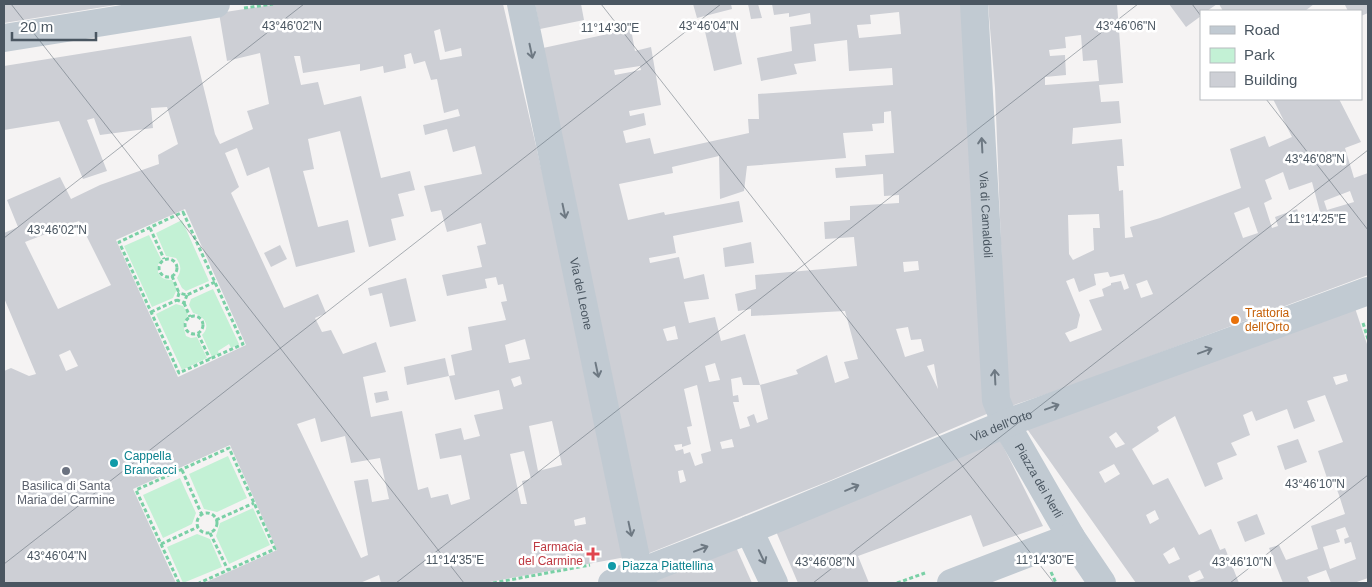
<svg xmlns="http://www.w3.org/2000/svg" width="1372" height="587" viewBox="0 0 1372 587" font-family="Arial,sans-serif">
<rect width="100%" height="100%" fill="#f5f3f3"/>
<g fill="#c3f1d5">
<path d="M182,220L209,281L186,291L182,288L177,278C182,270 181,265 176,258L166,256L156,233Z"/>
<path d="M149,235L161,259L157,267C158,276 162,280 172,280L177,289L173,298L152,307L124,246Z"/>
<path d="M213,289L239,344L231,348L229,344L218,351L219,354L212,357L202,335C212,326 203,315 193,313L189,305L191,299Z"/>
<polygon points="176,304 183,306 188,314 183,325 186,336 191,338 197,337 207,358 182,370 156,314"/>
<polygon points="228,456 247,498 217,512 204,509 189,474"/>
<polygon points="180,478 196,513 192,524 163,538 143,495"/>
<polygon points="253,508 270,545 229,564 216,536 220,523"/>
<polygon points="197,534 210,539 222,567 183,583 167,547"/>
</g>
<g fill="#cdcfd5" fill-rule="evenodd">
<polygon points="4,4 116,4 116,5 4,23"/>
<path d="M278,4H503L550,206L626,557L484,583H381L379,575L360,583H204L277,550L230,445L133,489L176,583H4V371L11,368L29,376L36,374L4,298V233L18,227L7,200L60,177L71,199L100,185L159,164L158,155L178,144L167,107L151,108L153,128L100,135L94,118L87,120L107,171L83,179L59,121L4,130V66L191,36L215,134L220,144L253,129L247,111L269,104L260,53L227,61L219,13ZM440,29L445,52L461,48L462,56L440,60L434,31ZM411,53L414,64L425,61L431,80L437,79L444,113L458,109L460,116L423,125L425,135L447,129L453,152L475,146L482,174L424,186L431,212L441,210L447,232L481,223L486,244L477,246L482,267L442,275L447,296L487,288L485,279L496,277L498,285L503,284L507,301L501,302L506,320L468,327L472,350L451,355L455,375L449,376L455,400L499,390L503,409L474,415L480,436L464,440L461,428L435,434L440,459L461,455L470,499L451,505L448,494L431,498L428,487L418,490L402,411L371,417L363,377L386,372L376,342L343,354L331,330L322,332L315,318L326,313L318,294L284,308L231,193L239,187L225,153L237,148L247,176L269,167L296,267L355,252L348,220L318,227L303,171L314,169L308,139L340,131L369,247L396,240L391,219L404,216L398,194L415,190L410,171L381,178L361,96L324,105L318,82L301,85L294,56H300L303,73L360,64V71L383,66L384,73L406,68L404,55ZM185,209L246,345L178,377L116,240ZM79,221L111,285L58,309L25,242ZM525,339L530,359L509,363L505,345ZM70,350L78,366L66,371L59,355ZM520,376L522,384L514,387L511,379ZM315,418L321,442L345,436L351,463L380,458L389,499L372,502L368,479L354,481L368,555L361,558L297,424ZM552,421L562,465L538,471L529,426ZM524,451L531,479L522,481L527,504H521L510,454ZM585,517L586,524L575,526L574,520Z"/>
<polygon points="535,4 581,4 584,20 540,29"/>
<polygon points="693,4 731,4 732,9 697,18"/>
<polygon points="748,4 758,4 762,18 751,19"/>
<path d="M772,4H961L989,413L829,481L647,554L543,48L631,29L635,51L651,47L661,105L629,111L630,116L644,113L646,125L623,131L626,143L650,138L654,154L749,133L748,119H759L758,94L893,85L892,68L849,71L847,40L814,44L816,61L794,64L797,74L761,81L757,58L792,51L790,27L811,24L810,13L789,17V13L774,15ZM899,12L901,34L859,38L857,25L871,24L870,15ZM640,66L641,70L615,75L614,70ZM891,111L894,153L865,155L866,166L835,168L836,178L883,174L884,196L899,195V203L850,206V220L824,222L825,239L854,237L857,266L755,275L756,289L735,294L738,311L751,309V316L845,311L858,359L844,362L849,378L835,383L827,355L796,370L798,374L760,385L745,334L721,341L715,317L689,323L684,302L709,299L704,274L684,279L679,257L650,263L649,258L676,253L673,236L743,222L739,201L665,215L664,212L628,220L619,184L673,173L672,167L719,156L720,199L744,191L747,166L846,158L843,133L873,131L872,124L884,123V112ZM918,261L919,270L904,272L903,262ZM675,326L678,339L667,341L663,329ZM908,327L911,340L921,339L924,351L905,357L896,329ZM715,363L720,380L709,382L705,366ZM934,364L938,389L927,366ZM741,377L743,385H760L768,419L757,423L754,414L747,417L750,426L740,429L733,402H739L738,395L733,396L731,379ZM697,385L711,451L701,454L703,463L695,466L690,452L684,454L683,449L676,451L674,445L682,444V447L691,444L687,427L692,426L684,389ZM732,439L734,447L722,449L720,442ZM683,470L686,481L680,483L678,471Z"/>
<path d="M988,4H1117L1123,83L1099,85L1101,102L1119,101L1121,123L1073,128L1072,144L1122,139L1124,166H1117L1119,191L1123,190L1125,238L1133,237L1130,227L1160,218L1241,188L1230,149L1265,136L1269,147L1292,137L1273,99H1339L1361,142L1345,148L1354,178L1368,173V275L1068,387L1011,406L1007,399L995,88ZM1081,35L1083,61L1097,60L1099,81L1045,85V77L1066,75L1065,55L1050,56L1049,50L1066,48L1065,37ZM1283,172L1289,190L1312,182L1320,212L1300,217L1297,209L1275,217L1278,226L1272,228L1264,203L1272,199L1265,180ZM1350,191L1354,202L1327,210L1324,201ZM1249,207L1258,233L1243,238L1234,213ZM1099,214L1100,228H1093L1094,250L1073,260L1069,254L1068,215ZM1108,272L1110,277L1124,274L1129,288L1124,290L1121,281L1111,283V285L1102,289L1104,296L1089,300L1102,330L1070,342L1065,333L1077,328L1080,315L1066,281L1074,278L1079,292L1096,285L1094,274ZM1147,280L1153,294L1141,298L1136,284Z"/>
<polygon points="1169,4 1217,4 1207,11 1201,11 1201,16 1186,27"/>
<polygon points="1219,4 1314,4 1305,11 1223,11"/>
<polygon points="1346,4 1368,4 1368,13 1361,16 1361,11 1348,11 1345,5"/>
<polygon points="733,21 742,64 714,71 704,27"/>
<polygon points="751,242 754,263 725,267 723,248"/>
<polygon points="280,245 287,259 271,267 264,253"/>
<polygon points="406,278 416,321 390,327 382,293 370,296 368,288"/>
<path d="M1355,308L1368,347V578L1354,583H1331L1326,570L1307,577L1310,583H1283L1269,548L1279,545L1286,560L1318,549L1311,526L1345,514L1339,495L1332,477L1327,478L1318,451L1343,442L1325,395L1307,401L1315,421L1294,429L1287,409L1256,421L1252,411L1243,415L1250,435L1231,443L1237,455L1217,463L1223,479L1205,487L1175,416L1157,427L1159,431L1132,449L1153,485L1168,478L1199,535L1211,529L1220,550L1225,548L1239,583H1136L1025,426ZM1346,374L1348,381L1336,385L1333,377ZM1116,432L1125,444L1116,448L1109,437ZM1114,464L1120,474L1105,483L1099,472ZM1155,510L1159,519L1150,524L1146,515ZM1345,527L1349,537L1344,539L1345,544L1351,542L1356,559L1330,569L1323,547L1340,542L1336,530ZM1174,547L1180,559L1169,564L1163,554ZM1200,570L1204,578L1191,583L1188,576Z"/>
<polygon points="445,358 449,376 407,385 404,367"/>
<polygon points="387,391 389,400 376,403 374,393"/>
<polygon points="999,438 1043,526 983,547 971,515 858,556 869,583 798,583 775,529"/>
<polygon points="1298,439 1307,462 1285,470 1277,446"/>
<polygon points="1257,514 1265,534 1245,542 1237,522"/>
<polygon points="735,545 752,583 651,583 651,582"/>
</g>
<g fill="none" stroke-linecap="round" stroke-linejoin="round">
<g stroke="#7ad0a6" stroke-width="3" stroke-dasharray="4 2.5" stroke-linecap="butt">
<polyline points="244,8 273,4"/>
<polygon points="183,212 243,344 179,373 119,242"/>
<polyline points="150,228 164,259"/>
<circle cx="168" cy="268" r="9"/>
<polyline points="172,276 179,293"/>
<polyline points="187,295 184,303 177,300 179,293 187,295 215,282"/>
<polyline points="184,303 190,317"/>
<polyline points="151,312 177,300"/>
<circle cx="194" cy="325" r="9"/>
<polyline points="1363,323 1368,339"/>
<polyline points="198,334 210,359"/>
<polyline points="182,470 202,515"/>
<circle cx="207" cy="523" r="10"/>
<polyline points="216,520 254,503"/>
<polyline points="210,533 228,570"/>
<polyline points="161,544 198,527"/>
<polyline points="1051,572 1056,583"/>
<polyline points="179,583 136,490 229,448 275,549 199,583"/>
<polyline points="493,583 590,565"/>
<polyline points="897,583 925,573"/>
</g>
<g stroke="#c1cad2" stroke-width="28">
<path id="s1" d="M521,4L636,558L643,583"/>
<path id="s2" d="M974,4L996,400L1006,424L1071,537L1102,583"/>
<polyline points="4,38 216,4"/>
<polyline points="749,530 774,583"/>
<path id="s3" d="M612,583L749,530L1015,420L1368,291"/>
<polyline points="951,583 1071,537"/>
</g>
</g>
<defs><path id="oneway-shaft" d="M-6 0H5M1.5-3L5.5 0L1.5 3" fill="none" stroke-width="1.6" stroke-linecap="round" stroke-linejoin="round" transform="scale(1.25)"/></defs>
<g stroke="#6e7983">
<use href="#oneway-shaft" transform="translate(531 51) rotate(78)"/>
<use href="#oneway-shaft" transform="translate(982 145) rotate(-93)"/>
<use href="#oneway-shaft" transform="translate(564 211) rotate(78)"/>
<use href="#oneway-shaft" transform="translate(1205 351) rotate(-20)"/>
<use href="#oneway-shaft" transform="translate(597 370) rotate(78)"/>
<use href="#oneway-shaft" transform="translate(995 377) rotate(-93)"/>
<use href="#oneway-shaft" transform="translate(1052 407) rotate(-20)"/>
<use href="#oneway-shaft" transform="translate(852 488) rotate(-23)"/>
<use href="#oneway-shaft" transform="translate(630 529) rotate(78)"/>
<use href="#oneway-shaft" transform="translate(701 549) rotate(-21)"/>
<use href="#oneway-shaft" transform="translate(762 557) rotate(65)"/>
</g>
<path fill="none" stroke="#4a5661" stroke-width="1" stroke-opacity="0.45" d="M11,4L464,583M601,4L1054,583M1192,4L1201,16M1266,99L1368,230M4,238L304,4M4,564L721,4M396,583L1138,4M813,583L1368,150M1230,583L1368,475"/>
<circle fill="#e8710a" stroke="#fff" stroke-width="2" cx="1235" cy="320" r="5"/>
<g fill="#0f9aa8" stroke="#fff" stroke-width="2">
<circle cx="114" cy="463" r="5"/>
<circle cx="612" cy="566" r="5"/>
</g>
<circle fill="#6b7280" stroke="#fff" stroke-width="2" cx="66" cy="471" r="5"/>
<path fill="#e0444e" stroke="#fff" stroke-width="2" d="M590.5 546.5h5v5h5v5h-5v5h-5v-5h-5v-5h5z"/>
<g text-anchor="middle" stroke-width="5" stroke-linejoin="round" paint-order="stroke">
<g font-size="12" fill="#4a5661" stroke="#fff">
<text dy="4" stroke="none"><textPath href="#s2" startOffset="211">Via di Camaldoli</textPath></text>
<text dy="4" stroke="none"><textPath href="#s1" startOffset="296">Via del Leone</textPath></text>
<text dy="4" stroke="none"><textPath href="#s3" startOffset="420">Via dell'Orto</textPath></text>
<text dy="4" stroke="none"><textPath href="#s2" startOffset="488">Piazza dei Nerli</textPath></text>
</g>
<g font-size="12" fill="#c56008" stroke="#fff" text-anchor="start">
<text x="1245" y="317">Trattoria<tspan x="1245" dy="14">dell'Orto</tspan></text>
</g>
<g font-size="12" fill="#0d838f" stroke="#fff" text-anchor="start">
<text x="124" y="460">Cappella<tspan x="124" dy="14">Brancacci</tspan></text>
<text x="622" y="570">Piazza Piattellina</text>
</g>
<g font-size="12" fill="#5b616d" stroke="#fff">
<text x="66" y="490">Basilica di Santa<tspan x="66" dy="14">Maria del Carmine</tspan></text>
</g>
<g font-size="12" fill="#be3a42" stroke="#fff" text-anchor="end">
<text x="583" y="551">Farmacia<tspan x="583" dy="14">del Carmine</tspan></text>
</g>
</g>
<g font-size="12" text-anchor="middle" fill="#4a5661" stroke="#fff" stroke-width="5" stroke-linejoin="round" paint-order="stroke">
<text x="292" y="30">43°46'02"N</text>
<text x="709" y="30">43°46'04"N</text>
<text x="1126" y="30">43°46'06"N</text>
<text x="610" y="32">11°14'30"E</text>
<text x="1315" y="163">43°46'08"N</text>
<text x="1317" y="223">11°14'25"E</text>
<text x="57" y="234">43°46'02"N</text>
<text x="1315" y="488">43°46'10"N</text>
<text x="57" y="560">43°46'04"N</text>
<text x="455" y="564">11°14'35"E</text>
<text x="1045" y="564">11°14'30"E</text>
<text x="825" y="566">43°46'08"N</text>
<text x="1242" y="566">43°46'10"N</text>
</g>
<rect width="1372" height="587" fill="none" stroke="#4a5661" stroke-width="10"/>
<rect x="1200" y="10" width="162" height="90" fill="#ffffff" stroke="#b7bbc0"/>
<rect x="1210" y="26" width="25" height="8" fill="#c1cad2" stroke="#b7bbc0"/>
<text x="1244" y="35" font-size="15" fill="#4a5661">Road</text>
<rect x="1210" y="48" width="25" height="15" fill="#c3f1d5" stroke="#b7bbc0"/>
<text x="1244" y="60" font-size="15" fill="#4a5661">Park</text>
<rect x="1210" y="72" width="25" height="15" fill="#cdcfd5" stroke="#b7bbc0"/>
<text x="1244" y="85" font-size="15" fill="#4a5661">Building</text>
<path d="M12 32v8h84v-8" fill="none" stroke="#4a5661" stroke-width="2.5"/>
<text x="20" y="32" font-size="15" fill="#4a5661" stroke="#ffffff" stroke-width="4" paint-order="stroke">20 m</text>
</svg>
